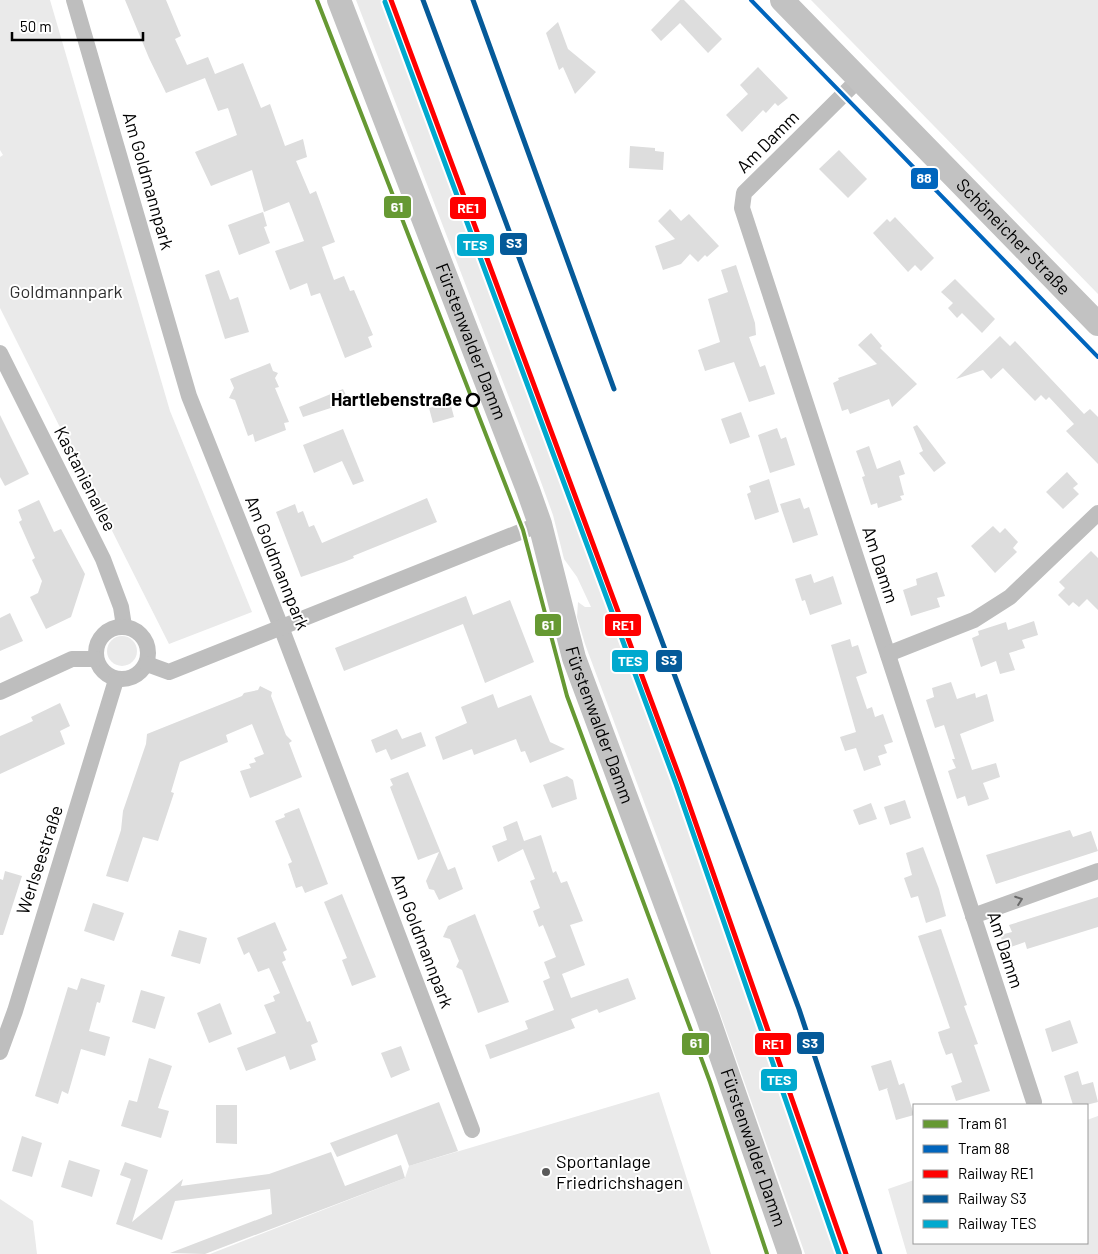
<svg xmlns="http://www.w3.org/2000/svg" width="1098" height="1254" viewBox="0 0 1098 1254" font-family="Barlow,sans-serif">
<rect width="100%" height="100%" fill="#fff"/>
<g fill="#eaeaea">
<polygon points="0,0 50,0 170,411 252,612 169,644 0,308 0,157 3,155 0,150"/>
<polygon points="356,0 383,0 710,885 838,1254 805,1254 672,877 585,644 577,617 578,602 585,607 591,607 577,577 564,559 553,515 533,460"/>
<polygon points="811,0 1098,0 1098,294"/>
<circle cx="122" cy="651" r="15"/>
<polygon points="659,1092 711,1254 210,1254 405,1178 409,1166"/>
<polygon points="1098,1116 1098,1254 907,1254 888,1189 914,1180 914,1243 1087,1243 1087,1120"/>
<polygon points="0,1199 33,1221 37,1254 0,1254"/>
</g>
<g fill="#ddd">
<polygon points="125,0 166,0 181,36 175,39 187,65 208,57 215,74 243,63 261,108 270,104 285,146 303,139 307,157 296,161 310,194 316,191 335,242 322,247 334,280 344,276 350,291 354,290 373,335 368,337 372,347 345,358 320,293 311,296 307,283 290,290 275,251 304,241 289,202 264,212 252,170 211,186 195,152 237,135 228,108 218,111 205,78 166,93 149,58"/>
<polygon points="680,0 684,0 722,39 708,53 680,23 661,41 651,30"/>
<polygon points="558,22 568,49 596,72 575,94 563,67 559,70 546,33"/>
<polygon points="758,67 788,98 778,106 775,103 766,113 763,110 742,132 726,115 748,94 740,85"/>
<polygon points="630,146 655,148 655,151 664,152 663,170 629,168"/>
<polygon points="839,150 867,179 848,198 819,169"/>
<polygon points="670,209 681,221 689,214 719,246 707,257 705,255 698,262 690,254 681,264 663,270 655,246 675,239 658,221"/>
<polygon points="263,212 267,226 264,227 270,243 239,255 228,225"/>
<polygon points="895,217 934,258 921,271 915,265 908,272 873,233 887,219 890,222"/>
<polygon points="736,265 755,323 756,335 749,337 760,367 765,365 775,394 749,402 734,362 705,371 698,350 720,342 708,299 728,292 721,270"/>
<polygon points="219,270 230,300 238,297 249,332 225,339 205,275"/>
<polygon points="955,279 995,319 982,333 962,313 957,318 948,308 953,303 941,292"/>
<polygon points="871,333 882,346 880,348 917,384 892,407 889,399 850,414 848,409 842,411 833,383 839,380 838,378 877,364 858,345"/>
<polygon points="1000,336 1010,346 1015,341 1084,414 1090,409 1098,417 1098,464 1066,431 1074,424 1049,397 1046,400 1041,395 1035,401 1003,368 991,379 983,370 956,379"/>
<polygon points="270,363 273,371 278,373 275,378 279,387 275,388 289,422 284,423 286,430 255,442 253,434 248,436 235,400 229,398 234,388 230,379"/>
<polygon points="343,389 349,402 303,417 299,407"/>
<polygon points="450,402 454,417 433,423 429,408"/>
<polygon points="741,412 750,437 730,444 721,419"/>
<polygon points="0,415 29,474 5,486 0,477"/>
<polygon points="917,425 946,463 934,472 919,453 923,451 913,427"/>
<polygon points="777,428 781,439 786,437 795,465 770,473 758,435"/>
<polygon points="343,429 364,481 353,485 342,461 314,473 303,445"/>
<polygon points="869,446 877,469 900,460 905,474 899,476 904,495 900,496 902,500 878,508 877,503 871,505 862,477 865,476 856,451"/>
<polygon points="1067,472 1078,484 1073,488 1079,494 1063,509 1046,492"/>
<polygon points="769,479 779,512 755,520 747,494 751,492 749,486"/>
<polygon points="427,498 437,522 353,556 354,558 344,562 301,577 276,512 295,504 298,513 303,511 309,527 314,525 322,543"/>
<polygon points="800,498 804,509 809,507 818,535 793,543 780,504"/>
<polygon points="39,500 54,532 61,529 85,574 71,617 46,629 30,597 38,593 42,581 32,560 35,558 19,522 22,520 18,510"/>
<polygon points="993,526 1000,533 1005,528 1018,542 1013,548 1017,552 995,573 971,546"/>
<polygon points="1091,551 1098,558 1098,610 1087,599 1079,607 1073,602 1069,606 1058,595 1065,588 1059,582"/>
<polygon points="937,572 945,596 937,598 940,607 911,616 903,590 917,585 916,579"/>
<polygon points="811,574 814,583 833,576 842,604 810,615 805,600 802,601 795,579"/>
<polygon points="466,596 473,615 510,600 534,662 485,683 463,624 344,671 335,648"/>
<polygon points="10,613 23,641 0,651 0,618"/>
<polygon points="1034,621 1038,635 1022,640 1025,648 1009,653 1015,670 1000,674 996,661 981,667 972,638 979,635 978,631 1006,622 1008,630"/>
<polygon points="850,639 852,647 858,645 867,673 856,677 867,709 872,707 875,717 883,714 893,742 884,745 887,753 878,756 881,765 864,771 856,748 845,751 840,737 856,732 831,645"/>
<polygon points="951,682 957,699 975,693 976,698 987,694 994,721 960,734 972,770 996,763 1000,777 983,783 989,799 968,806 965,796 957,799 948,771 956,768 952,759 955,759 944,725 935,728 926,700 934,697 932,688"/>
<polygon points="260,686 272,692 271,696 286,735 292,741 289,743 302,777 250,798 240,771 251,768 249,764 256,762 254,758 264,754 252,724 226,735 228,742 180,762 171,792 174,793 158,841 143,837 128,882 106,876 121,830 123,811 146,744 147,734 242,696 244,693 258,690"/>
<polygon points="493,694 498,708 531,695 550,742 565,749 530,763 525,751 521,752 516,739 474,755 472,749 443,760 435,737 467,723 461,707"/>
<polygon points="60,703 70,726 60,731 65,744 0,774 0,736 33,721 31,717"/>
<polygon points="397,729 402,739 421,732 426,746 391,760 386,749 376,753 371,740"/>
<polygon points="408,772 448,870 455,867 463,889 439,900 434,890 429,889 426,881 439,852 418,860 390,787 393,785 390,779"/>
<polygon points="567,776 573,780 577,799 552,808 543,785"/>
<polygon points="905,800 911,818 890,825 884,807"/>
<polygon points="871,803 877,819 859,825 853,810"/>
<polygon points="299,808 328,884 305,893 302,886 296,888 288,864 292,862 275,821 285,817 284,814"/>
<polygon points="517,821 524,841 541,835 553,873 556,871 561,883 567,881 583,921 570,925 585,965 562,974 571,998 628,978 636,999 599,1013 597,1009 571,1019 575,1028 490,1059 485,1045 528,1029 525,1021 554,1010 543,981 550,978 544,962 556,957 543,925 539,927 533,911 540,908 530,881 535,879 523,849 498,862 492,846 507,840 503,827"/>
<polygon points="1070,830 1073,837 1091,831 1098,851 996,884 986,855"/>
<polygon points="923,847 939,889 946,916 926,923 918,896 911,898 904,878 912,875 906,853"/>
<polygon points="5,871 22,876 3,935 0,935 0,879 3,880"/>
<polygon points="342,894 376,977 352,986 342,960 347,958 324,902"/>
<polygon points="1098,897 1098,927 1027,949 1025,942 1005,949 1000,935 1012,932 1009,925"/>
<polygon points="93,903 124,913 114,941 84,931"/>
<polygon points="475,914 509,1002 478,1013 462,970 456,967 459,961 450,939 443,937 448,926"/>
<polygon points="275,922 287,950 283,952 286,960 282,962 307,1022 310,1021 318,1042 311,1045 316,1060 290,1070 285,1056 246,1071 237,1048 276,1033 264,1005 275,1001 273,996 280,993 269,968 258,972 249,952 244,955 237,938"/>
<polygon points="941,929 967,1005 964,1006 978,1044 974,1045 990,1091 956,1101 951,1086 962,1082 952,1053 946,1055 941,1042 938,1032 950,1028 918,936"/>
<polygon points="179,930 207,938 200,964 171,956"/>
<polygon points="81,978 105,985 100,1003 97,1002 89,1031 110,1037 105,1056 81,1049 68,1094 62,1091 58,1104 35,1096 68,987 77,990"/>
<polygon points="141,990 165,997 155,1029 132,1022"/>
<polygon points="220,1003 232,1034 209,1043 197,1013"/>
<polygon points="1070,1020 1078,1043 1052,1052 1045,1029"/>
<polygon points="401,1046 410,1070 391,1078 381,1053"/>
<polygon points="149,1058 172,1066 158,1108 169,1111 161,1138 121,1126 129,1100 137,1102"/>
<polygon points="891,1060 899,1085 904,1083 914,1115 896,1120 887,1089 888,1088 879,1091 871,1066"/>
<polygon points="1078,1071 1082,1085 1093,1082 1098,1102 1086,1105 1073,1105 1064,1076"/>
<polygon points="439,1102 458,1151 409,1166 397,1134 337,1157 330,1143"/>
<polygon points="216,1105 237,1105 237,1144 216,1143"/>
<polygon points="22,1136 42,1143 32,1177 12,1171"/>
<polygon points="331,1152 345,1186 401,1165 405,1178 205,1254 170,1253 272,1214 270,1189 175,1201 162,1240 116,1224 131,1179 120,1175 125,1162 148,1170 132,1222 183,1179 181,1186 269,1174"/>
<polygon points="69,1160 100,1170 92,1197 61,1187"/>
</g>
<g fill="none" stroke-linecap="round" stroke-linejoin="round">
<g stroke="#bebebe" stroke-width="16">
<polyline points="74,0 189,396 281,627 472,1130"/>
<polyline points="859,79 744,193 742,208 1034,1102"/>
<polyline points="0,353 103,559 121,607 124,626"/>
<circle cx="122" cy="653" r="26"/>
<polyline points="888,654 974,620 1010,597 1098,513"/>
<polyline points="147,664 169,672 540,524"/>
<polyline points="0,692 72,659 96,659"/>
<polyline points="973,916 1098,871"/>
<polyline points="0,1052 15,1011 116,680"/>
</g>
<g stroke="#c2c2c2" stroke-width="24">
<path id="s1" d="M339,0L528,490L540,524L574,658L708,1018L790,1254"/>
<path id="s2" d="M782,0L1098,324"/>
</g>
<g stroke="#fff" stroke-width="9">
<polyline id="rail-1" points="391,0 681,781 846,1254"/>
</g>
<g stroke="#fff" stroke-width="9">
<g id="rail-2">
<polyline points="423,0 799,1009 880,1254"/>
<polyline points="473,0 614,389"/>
</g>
</g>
<g stroke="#fff" stroke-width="9">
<polyline id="rail-3" points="385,2 676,784 839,1254"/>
</g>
<use href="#rail-1" stroke="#f00" stroke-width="5"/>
<use href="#rail-2" stroke="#055a99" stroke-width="5"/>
<use href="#rail-3" stroke="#00a9ce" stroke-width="5"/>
<g stroke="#fff" stroke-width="8">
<polyline id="tram-1" points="317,0 523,530 567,696 710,1082 767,1254"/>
</g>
<g stroke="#fff" stroke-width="8">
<polyline id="tram-2" points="751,0 1098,357"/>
</g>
<use href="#tram-1" stroke="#693" stroke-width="4"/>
<use href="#tram-2" stroke="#0065bd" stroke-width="4"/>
</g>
<defs><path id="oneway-chevron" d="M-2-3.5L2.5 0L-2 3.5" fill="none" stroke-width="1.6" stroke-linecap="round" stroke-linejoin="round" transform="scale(1.25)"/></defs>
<use stroke="#686868" href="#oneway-chevron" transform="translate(1019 900) rotate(-20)"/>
<circle fill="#fff" stroke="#000" stroke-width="2.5" cx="473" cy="400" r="6"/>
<circle fill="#595959" stroke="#fff" stroke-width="2" cx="546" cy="1172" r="5"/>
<g text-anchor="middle" stroke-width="4" stroke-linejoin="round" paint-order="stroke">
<g font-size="18" fill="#000" stroke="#fff">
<text transform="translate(768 142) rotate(-45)" y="6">Am Damm</text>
<text transform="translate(148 181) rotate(74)" y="6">Am Goldmannpark</text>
<text dy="6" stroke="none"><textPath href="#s2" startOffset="331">Schöneicher Straße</textPath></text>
<text dy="6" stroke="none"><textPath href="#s1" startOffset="366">Fürstenwalder Damm</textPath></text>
<text transform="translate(85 479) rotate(63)" y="6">Kastanienallee</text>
<text transform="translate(277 563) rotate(68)" y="6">Am Goldmannpark</text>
<text transform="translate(880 565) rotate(72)" y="6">Am Damm</text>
<text dy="6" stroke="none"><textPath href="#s1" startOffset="771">Fürstenwalder Damm</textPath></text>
<text transform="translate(40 860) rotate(-72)" y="6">Werlseestraße</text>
<text transform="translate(422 941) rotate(69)" y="6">Am Goldmannpark</text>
<text transform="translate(1005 950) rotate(72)" y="6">Am Damm</text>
<text dy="6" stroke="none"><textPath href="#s1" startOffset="1221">Fürstenwalder Damm</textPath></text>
</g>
<g font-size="18" fill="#303030" stroke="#fff">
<text x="66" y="298">Goldmannpark</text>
</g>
<g font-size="18" font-weight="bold" fill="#000" stroke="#fff" text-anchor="end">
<text x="462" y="406">Hartlebenstraße</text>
</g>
<g font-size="18" fill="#000" stroke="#fff" text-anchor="start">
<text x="556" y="1168">Sportanlage<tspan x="556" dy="21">Friedrichshagen</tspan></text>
</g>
</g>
<g stroke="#fff" stroke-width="2">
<rect x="910" y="167" width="29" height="23" rx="5" fill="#0065bd"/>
<rect x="383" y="195" width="29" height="24" rx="5" fill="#693"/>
<rect x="449" y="196" width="38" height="24" rx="5" fill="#f00"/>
<rect x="499" y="232" width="29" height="24" rx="5" fill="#055a99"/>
<rect x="456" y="233" width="39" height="24" rx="5" fill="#00a9ce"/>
<rect x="534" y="613" width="28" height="24" rx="5" fill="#693"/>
<rect x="604" y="613" width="38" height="24" rx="5" fill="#f00"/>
<rect x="655" y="649" width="28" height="24" rx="5" fill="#055a99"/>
<rect x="611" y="649" width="38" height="24" rx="5" fill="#00a9ce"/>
<rect x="796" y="1031" width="29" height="24" rx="5" fill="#055a99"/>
<rect x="681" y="1032" width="29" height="24" rx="5" fill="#693"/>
<rect x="754" y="1032" width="38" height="24" rx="5" fill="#f00"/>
<rect x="760" y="1068" width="38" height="24" rx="5" fill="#00a9ce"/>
</g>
<g font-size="14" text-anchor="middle" font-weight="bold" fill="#fff">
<text x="924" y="183">88</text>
<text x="397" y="212">61</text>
<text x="468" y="213">RE1</text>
<text x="514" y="248">S3</text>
<text x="475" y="250">TES</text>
<text x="548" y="630">61</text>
<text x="623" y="630">RE1</text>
<text x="669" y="665">S3</text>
<text x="630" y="666">TES</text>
<text x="810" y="1048">S3</text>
<text x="696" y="1048">61</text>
<text x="773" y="1049">RE1</text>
<text x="779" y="1085">TES</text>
</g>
<rect x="913" y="1104" width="175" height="140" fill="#ffffff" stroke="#999999"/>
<rect x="923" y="1120" width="25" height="8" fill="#669933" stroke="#999999"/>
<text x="958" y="1129" font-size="15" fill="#000000">Tram 61</text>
<rect x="923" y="1145" width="25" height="8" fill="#0065bd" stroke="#999999"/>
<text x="958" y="1154" font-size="15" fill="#000000">Tram 88</text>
<rect x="923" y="1170" width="25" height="8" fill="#ff0000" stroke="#999999"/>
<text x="958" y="1179" font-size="15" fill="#000000">Railway RE1</text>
<rect x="923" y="1195" width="25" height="8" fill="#055a99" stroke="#999999"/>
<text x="958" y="1204" font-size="15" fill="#000000">Railway S3</text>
<rect x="923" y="1220" width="25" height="8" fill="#00a9ce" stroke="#999999"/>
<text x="958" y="1229" font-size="15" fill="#000000">Railway TES</text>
<path d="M12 32v8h131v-8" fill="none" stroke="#000000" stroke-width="2.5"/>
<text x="20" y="32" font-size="15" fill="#000000" stroke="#ffffff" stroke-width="4" paint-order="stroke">50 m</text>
</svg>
